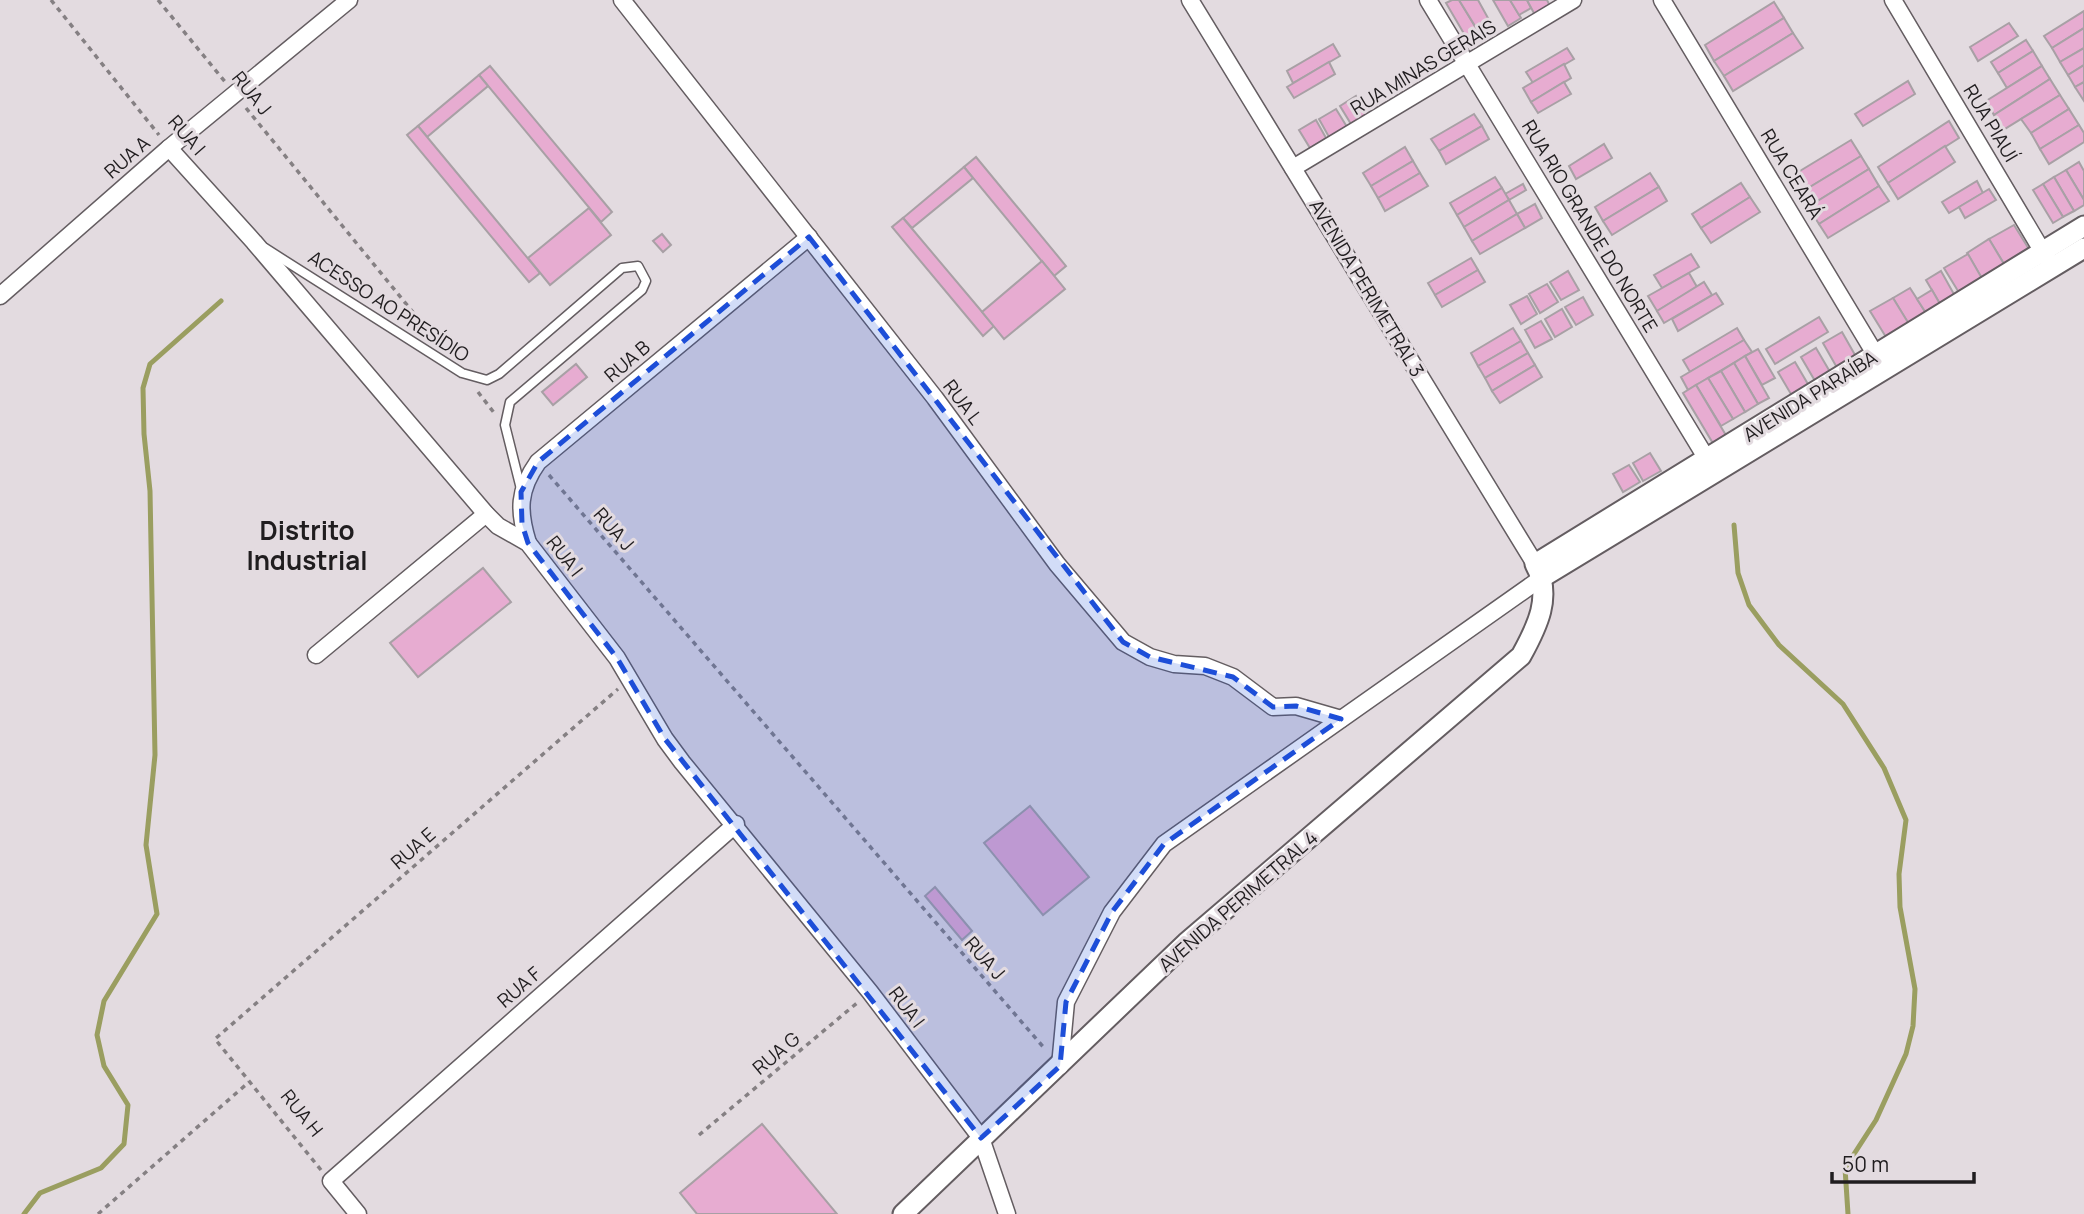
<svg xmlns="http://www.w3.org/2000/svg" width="2084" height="1214" viewBox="0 0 2084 1214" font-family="Manrope,sans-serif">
<rect width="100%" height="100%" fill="#e3dbe0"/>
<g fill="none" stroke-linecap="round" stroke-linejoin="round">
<g stroke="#9a9e60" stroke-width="5">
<polyline points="1734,525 1738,573 1749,605 1779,645 1843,704 1884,768 1906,820 1899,874 1900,907 1915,989 1913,1026 1906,1054 1876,1120 1845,1168 1848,1214"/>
<polyline points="24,1214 40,1193 101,1168 124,1144 128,1105 104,1066 97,1035 104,1001 157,914 146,845 155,755 150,491 144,434 143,388 150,364 221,301"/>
</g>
</g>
<g fill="#e7acd1" stroke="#a8a0a5" stroke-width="2">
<polygon points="1452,0 1459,0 1482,38 1470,44 1446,3"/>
<polygon points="1459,0 1478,0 1493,27 1480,34"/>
<polygon points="1493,0 1510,0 1521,18 1508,26"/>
<polygon points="1510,0 1527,0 1531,8 1519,15"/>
<polygon points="1527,0 1547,0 1550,6 1535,15"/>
<polygon points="1774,2 1784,18 1714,61 1705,45"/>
<polygon points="2084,11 2084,28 2052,48 2044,36"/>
<polygon points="1784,18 1793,33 1724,76 1714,61"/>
<polygon points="2009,23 2018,36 1978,61 1970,47"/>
<polygon points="2084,28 2084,48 2060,62 2052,48"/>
<polygon points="1793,33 1803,48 1733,91 1724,76"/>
<polygon points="2026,40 2033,51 1998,73 1991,62"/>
<polygon points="1333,44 1340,56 1293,83 1287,71"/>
<polygon points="1567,48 1574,59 1533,83 1526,72"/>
<polygon points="2084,48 2084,65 2068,75 2060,62"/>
<polygon points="2033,51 2042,66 2007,88 1998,73"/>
<polygon points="1329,62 1335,74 1294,98 1287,87"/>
<polygon points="1564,64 1571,78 1531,102 1523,88"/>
<polygon points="2084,65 2084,82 2075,87 2068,75"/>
<polygon points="490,66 612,212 601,222 479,75"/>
<polygon points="2042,66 2050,79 1994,115 1986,101"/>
<polygon points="479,75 488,86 427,137 418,126"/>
<polygon points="2050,79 2060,95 2003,130 1994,115"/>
<polygon points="1908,81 1915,94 1863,126 1855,114"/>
<polygon points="1564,82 1571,94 1538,113 1531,102"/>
<polygon points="2084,82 2084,101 2075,87"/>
<polygon points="2060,95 2069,109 2031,133 2021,119"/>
<polygon points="1356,96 1367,114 1351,124 1340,106"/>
<polygon points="1336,109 1347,127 1329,137 1319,119"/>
<polygon points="2069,109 2079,125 2040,149 2031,133"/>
<polygon points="1474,114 1482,126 1439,151 1431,139"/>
<polygon points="1316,120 1326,138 1310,148 1299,130"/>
<polygon points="1949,121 1959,138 1888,183 1878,167"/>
<polygon points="2079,125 2084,133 2084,142 2049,164 2040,149"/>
<polygon points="418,126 540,273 529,282 407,135"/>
<polygon points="1482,126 1489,139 1446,164 1439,151"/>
<polygon points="1851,140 1861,156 1800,193 1790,177"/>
<polygon points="1604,144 1612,158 1576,179 1569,166"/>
<polygon points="1945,146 1955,162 1898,199 1888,183"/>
<polygon points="1405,147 1413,161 1371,186 1363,173"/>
<polygon points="1861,156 1869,169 1808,207 1800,193"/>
<polygon points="976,157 1066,266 1054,276 964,167"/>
<polygon points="1413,161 1420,173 1378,198 1371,186"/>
<polygon points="2079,162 2084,171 2084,200 2066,170"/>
<polygon points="964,167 973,178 912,228 903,218"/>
<polygon points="1869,169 1879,186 1819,224 1808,207"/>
<polygon points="2066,170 2084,200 2084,205 2074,211 2054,177"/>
<polygon points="1420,173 1428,186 1385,211 1378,198"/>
<polygon points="1650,173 1659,187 1603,221 1595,207"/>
<polygon points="1495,177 1502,188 1457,215 1450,203"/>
<polygon points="2054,177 2074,211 2063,217 2043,184"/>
<polygon points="1977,181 1983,193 1949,213 1942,202"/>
<polygon points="1741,183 1750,197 1701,228 1692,214"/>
<polygon points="1523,184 1526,190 1509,200 1505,194"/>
<polygon points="2043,184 2063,217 2053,223 2033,190"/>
<polygon points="1879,186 1889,201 1828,238 1819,224"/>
<polygon points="1659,187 1667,201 1612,235 1603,221"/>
<polygon points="1502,188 1509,200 1464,227 1457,215"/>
<polygon points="1989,189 1996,200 1965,218 1959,207"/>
<polygon points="1750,197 1760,212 1711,243 1701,228"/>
<polygon points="1509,200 1517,214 1472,241 1464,227"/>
<polygon points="1535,204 1542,218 1525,228 1517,214"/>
<polygon points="589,208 611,235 550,285 528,258"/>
<polygon points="1517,214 1525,228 1480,254 1472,241"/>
<polygon points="903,218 994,326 983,336 892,227"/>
<polygon points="2014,225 2032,254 2007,269 1989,239"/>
<polygon points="662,234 671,245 663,252 653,241"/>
<polygon points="1989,239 2007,269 1984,282 1967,253"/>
<polygon points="1691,254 1699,267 1662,288 1654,275"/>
<polygon points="1968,254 1984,282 1961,296 1944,268"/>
<polygon points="1471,258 1478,270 1435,295 1428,283"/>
<polygon points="1042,261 1065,289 1004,339 982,312"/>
<polygon points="1478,270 1485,282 1442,307 1435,295"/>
<polygon points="1568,271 1579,290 1561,300 1550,282"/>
<polygon points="1941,271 1955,296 1940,304 1926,280"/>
<polygon points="1689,273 1697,287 1657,311 1648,296"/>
<polygon points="1704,282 1712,295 1664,323 1657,311"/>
<polygon points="1547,284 1558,302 1540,313 1529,294"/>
<polygon points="1910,288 1926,313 1908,323 1893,298"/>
<polygon points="1932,290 1940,304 1926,313 1917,299"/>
<polygon points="1716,293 1723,304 1678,331 1672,319"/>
<polygon points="1527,296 1537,314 1521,324 1510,305"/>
<polygon points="1583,297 1593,315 1576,325 1565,307"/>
<polygon points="1893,298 1912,329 1889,342 1870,311"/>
<polygon points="1562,309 1572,327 1555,337 1545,319"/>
<polygon points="1819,317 1828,332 1775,364 1766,349"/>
<polygon points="1541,321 1552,339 1535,348 1525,330"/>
<polygon points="1513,328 1521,341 1478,366 1471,353"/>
<polygon points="1737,328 1744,340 1690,372 1683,360"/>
<polygon points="1842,332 1859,362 1840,373 1823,343"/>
<polygon points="1744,340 1752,352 1688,390 1681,377"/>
<polygon points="1521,341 1528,353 1485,378 1478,366"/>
<polygon points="1816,348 1833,377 1818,386 1801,357"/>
<polygon points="1758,349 1775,378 1762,385 1745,356"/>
<polygon points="1528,353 1535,365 1492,391 1485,378"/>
<polygon points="1745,356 1769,398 1758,404 1734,363"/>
<polygon points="1795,362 1812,391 1795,401 1778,372"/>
<polygon points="1734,363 1758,404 1745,412 1721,371"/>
<polygon points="576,364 587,377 553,405 542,392"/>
<polygon points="1535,365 1542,377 1500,403 1492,391"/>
<polygon points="1721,371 1745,412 1733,419 1708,378"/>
<polygon points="1708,378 1733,419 1721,426 1696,385"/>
<polygon points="1696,385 1727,437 1714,445 1683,393"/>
<polygon points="1650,453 1661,471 1643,481 1633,463"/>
<polygon points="1629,465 1640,482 1623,492 1613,474"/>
<polygon points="483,568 511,602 418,677 390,643"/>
<polygon points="1030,806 1089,877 1043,915 984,843"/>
<polygon points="935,887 972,931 962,940 925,896"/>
<polygon points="762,1124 837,1214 697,1214 680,1193"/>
</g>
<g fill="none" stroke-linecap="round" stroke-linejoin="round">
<g stroke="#645d61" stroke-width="11">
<polyline id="service" points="265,248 462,373 487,380 499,374 622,268 638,266 646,281 642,290 510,402 505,425 521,489"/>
</g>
<g stroke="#645d61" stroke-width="19">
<g id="minor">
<polyline points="622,0 935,398 1057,564 1123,642 1150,657 1174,664 1205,666 1233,677 1273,707 1296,706 1341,719"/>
<polyline points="1190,0 1535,564"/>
<polyline points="1428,0 1713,469"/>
<polyline points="1662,0 1880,362"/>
<polyline points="1893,0 2047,259"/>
<polyline points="169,148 254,242 486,514 498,526 528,543 617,658 665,739 682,762 870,992 981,1138 1007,1214"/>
<polyline points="1293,168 1573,0"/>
<polyline points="0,296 169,148 349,0"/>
<path d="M528,543C518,511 518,490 538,462L809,237"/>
<polyline points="316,655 486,514"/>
<polyline points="1060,1066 1066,1002 1112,912 1164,844 1543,577"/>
<polyline points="358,1214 331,1181 736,824"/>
</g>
</g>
<g stroke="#645d61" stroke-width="23">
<g id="tertiary">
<polyline points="1543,577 2084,248"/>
<path d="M903,1214L1186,943L1521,656C1537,627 1553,596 1535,564L2084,226"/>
</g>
</g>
<g stroke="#858083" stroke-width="3.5" stroke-dasharray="5 5" stroke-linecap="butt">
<polyline points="51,0 159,135"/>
<polyline points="158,0 226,83"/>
<polyline points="246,108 434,338"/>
<polyline points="478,392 495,414"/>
<polyline points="549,475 1045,1049"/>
<polyline points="699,1135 857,1003"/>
<polyline points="321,1170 215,1039 618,689"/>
<polyline points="98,1214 249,1082"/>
</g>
<use href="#service" stroke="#fff" stroke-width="8"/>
<use href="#minor" stroke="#fff" stroke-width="16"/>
<use href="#tertiary" stroke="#fff" stroke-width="19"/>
</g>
<path fill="#1d4ed8" fill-opacity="0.2" stroke="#1d4ed8" stroke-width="5" stroke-dasharray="14 9" stroke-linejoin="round" d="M809,237L1123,642L1150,657L1233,677L1273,707L1296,706L1341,719L1164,844L1112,912L1066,1002L1060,1066L981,1138L665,739L617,658L528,543L522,524L521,492L538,462Z"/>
<g text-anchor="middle" stroke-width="6" stroke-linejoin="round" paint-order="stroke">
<g font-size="19" fill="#201d1f" stroke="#e3dbe0">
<text transform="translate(1423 67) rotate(-31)" y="7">RUA MINAS GERAIS</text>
<text transform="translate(252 93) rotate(51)" y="7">RUA J</text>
<text transform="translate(1991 123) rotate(59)" y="7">RUA PIAUÍ</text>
<text transform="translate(187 135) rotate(49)" y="7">RUA I</text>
<text transform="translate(127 157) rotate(-41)" y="7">RUA A</text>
<text transform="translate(1792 174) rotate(59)" y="7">RUA CEARÁ</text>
<text transform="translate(1590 226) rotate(59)" y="7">RUA RIO GRANDE DO NORTE</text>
<text transform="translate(1367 288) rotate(59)" y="7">AVENIDA PERIMETRAL 3</text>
<text transform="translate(389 306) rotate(33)" y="7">ACESSO AO PRESÍDIO</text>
<text transform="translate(627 361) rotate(-40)" y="7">RUA B</text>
<text transform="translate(1810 396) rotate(-32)" y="7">AVENIDA PARAÍBA</text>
<text transform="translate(963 402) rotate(53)" y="7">RUA L</text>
<text transform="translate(614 529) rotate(49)" y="7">RUA J</text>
<text transform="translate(565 556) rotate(52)" y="7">RUA I</text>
<text transform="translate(413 848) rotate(-41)" y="7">RUA E</text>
<text transform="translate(1238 901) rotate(-41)" y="7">AVENIDA PERIMETRAL 4</text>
<text transform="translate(985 958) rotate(49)" y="7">RUA J</text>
<text transform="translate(519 987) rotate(-41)" y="7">RUA F</text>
<text transform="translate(907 1007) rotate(53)" y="7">RUA I</text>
<text transform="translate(776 1053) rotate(-40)" y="7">RUA G</text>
<text transform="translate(302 1113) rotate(51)" y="7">RUA H</text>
</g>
<g font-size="26" font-weight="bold" fill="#201d1f" stroke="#e3dbe0">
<text x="307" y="540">Distrito<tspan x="307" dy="30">Industrial</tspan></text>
</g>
</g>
<path d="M1832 1172v10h142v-10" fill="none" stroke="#201d1f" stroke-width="3.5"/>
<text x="1842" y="1172" font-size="21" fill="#201d1f" stroke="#e3dbe0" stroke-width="5" paint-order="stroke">50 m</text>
</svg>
